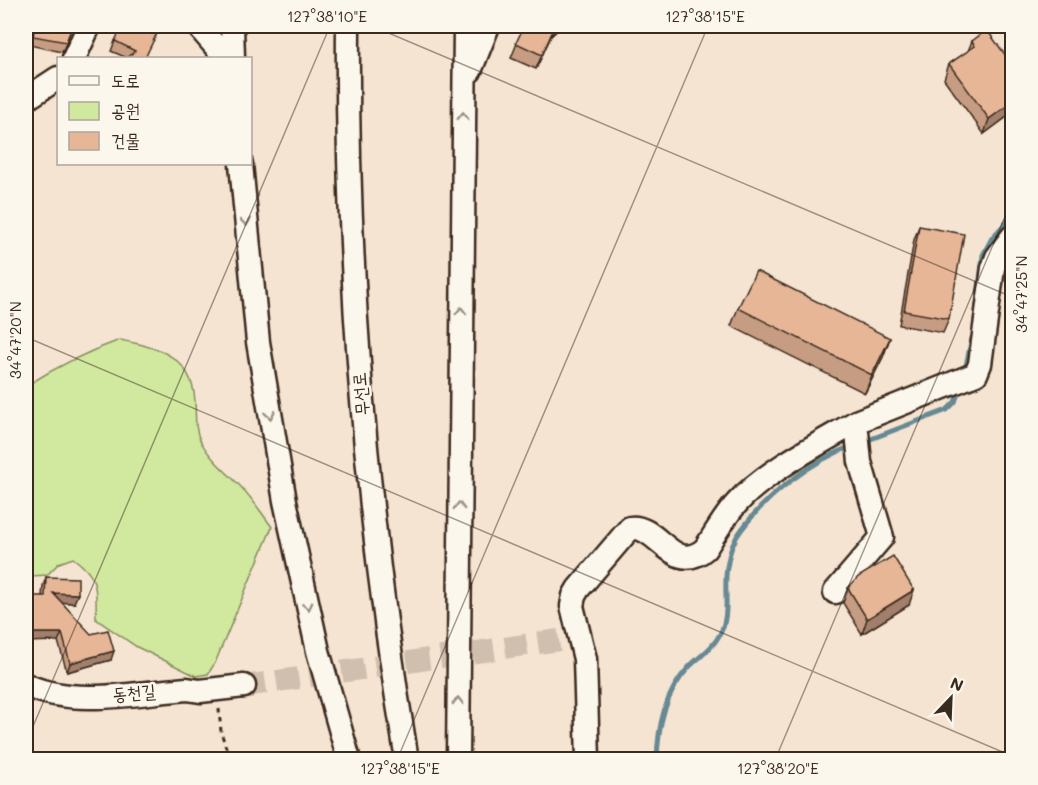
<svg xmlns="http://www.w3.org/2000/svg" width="1038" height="785" viewBox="0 0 1038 785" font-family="Mali,'Poor Story',sans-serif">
<rect width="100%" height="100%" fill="#f5e4d2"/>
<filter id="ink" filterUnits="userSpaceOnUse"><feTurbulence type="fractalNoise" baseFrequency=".0167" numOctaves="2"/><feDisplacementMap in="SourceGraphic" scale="12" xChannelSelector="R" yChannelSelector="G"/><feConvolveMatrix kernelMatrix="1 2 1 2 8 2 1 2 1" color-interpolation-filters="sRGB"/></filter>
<g filter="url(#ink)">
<path fill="#d0e99f" stroke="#868a5e" stroke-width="1.5" d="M120,340C158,348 192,355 195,401C196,415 194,429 201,442C211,460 227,472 241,487C253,499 262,514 272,527L215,663L208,674L196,676L137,647L96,619C96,588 100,578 73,558L59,563L47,575L30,576L26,574V386C56,367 86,352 120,340Z"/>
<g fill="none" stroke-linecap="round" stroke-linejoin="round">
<g stroke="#668994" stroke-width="5">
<polyline points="975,320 983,255 992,238 1012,216"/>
<polyline points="965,370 972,338"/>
<polyline points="863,442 947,410 955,402 960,388"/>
<path d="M657,760C658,725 665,693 689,667C700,656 713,648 720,634C731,613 723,589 727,567C729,553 733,540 742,529C769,493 812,461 854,445"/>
</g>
<polyline stroke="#d0bfae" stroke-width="22" stroke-dasharray="22 11" stroke-linecap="butt" points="244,686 559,640"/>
<g stroke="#3b2a1e" stroke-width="27">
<g id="minor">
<polyline points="198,26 217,48 223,58"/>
<polyline points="232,26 233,58"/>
<path d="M348,26C346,271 366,517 407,760"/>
<polyline points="74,58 89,26"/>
<polyline points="470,71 488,26"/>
<polyline points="26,99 58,78"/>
<polyline points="241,164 258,342 285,501 318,651 349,760"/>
<polyline points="835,592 882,537 860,462 856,422 976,374 980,364 993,268 997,257 1012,237"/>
<path d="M26,685C73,707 137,693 187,689L200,691L244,686"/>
<polyline points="458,760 465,26"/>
<path d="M588,760L585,659L572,606L574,596L578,589L630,528C658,524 673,576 705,549C715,534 724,517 737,503C766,471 819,444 856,422"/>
</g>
</g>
<polyline stroke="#3b2a1e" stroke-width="3" stroke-dasharray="4.5 4.5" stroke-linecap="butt" points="219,709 221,732 230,760"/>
<use href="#minor" stroke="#fbf7ec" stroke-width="22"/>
</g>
<g fill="#c69d82" stroke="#3b2a1e" stroke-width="1.5">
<polygon points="33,26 72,26 67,41 62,52 29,45"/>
<polygon points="524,26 562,26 551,36 536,69 511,58"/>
<polygon points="158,31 154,40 127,58 111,51 115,41 153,34"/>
<polygon points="972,41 1009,60 1012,58 1012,113 984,134 944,79 949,64 968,51"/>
<polygon points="919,226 949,319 943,333 899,325 914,240"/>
<polygon points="738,308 890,338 883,357 865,393 731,326"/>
<polygon points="46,577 74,603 61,602 111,660 67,672 58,641 42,596 43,586"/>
<polygon points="848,588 909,605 862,634 843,603"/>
</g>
<g fill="#a17f6a" stroke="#3b2a1e" stroke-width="1.5">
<polygon points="555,26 562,26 551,36 536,69 542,55"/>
<polygon points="1012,102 1012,113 984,134 989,119"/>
<polygon points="890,338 883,357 865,393 872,375"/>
<polygon points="914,590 909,605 862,634 867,619"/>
<polygon points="53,593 78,594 74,603 50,602"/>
<polygon points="26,633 62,633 58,641 26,642"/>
<polygon points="114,651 111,660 67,672 70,663"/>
</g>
<g fill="#e6b697" stroke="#3b2a1e" stroke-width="1.5">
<polygon points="35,26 72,26 70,32 66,42 33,36"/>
<polygon points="122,26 135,26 153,34 158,31 145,58 127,58 135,51 115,41"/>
<polygon points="524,26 555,26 542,55 516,43"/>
<polygon points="987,30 1009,60 1012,58 1012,102 989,119 949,64 975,46 972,41"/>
<polygon points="919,226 964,234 949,319 904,311"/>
<polygon points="756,271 890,338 872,375 738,308"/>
<polygon points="893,556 914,590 867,619 848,588 858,577"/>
<polygon points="46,577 78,578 78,594 53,593 91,634 108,630 114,651 70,663 62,633 26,633 26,596 45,596"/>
</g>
<defs><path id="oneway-chevron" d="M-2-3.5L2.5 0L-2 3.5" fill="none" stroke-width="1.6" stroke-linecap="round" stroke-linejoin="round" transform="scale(1.5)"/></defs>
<g stroke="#9b9085">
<use href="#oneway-chevron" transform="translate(463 116) rotate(-89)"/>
<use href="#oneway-chevron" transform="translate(246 222) rotate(84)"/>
<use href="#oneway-chevron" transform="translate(461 311) rotate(-89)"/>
<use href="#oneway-chevron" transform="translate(270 415) rotate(81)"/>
<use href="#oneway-chevron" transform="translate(459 506) rotate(-89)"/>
<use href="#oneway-chevron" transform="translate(308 606) rotate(78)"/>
<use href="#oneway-chevron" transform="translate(458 701) rotate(-90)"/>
</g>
</g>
<path fill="none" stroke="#3b2a1e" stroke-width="1.5" stroke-opacity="0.45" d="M372,26L1012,297M26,337L1012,756M26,743L330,26M397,760L708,26M775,760L1012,200"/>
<g text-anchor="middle" stroke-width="5" stroke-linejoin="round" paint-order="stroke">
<g font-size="18" fill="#3b2a1e" stroke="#fbf7ec">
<text transform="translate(361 394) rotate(-95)" y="6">무선로</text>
<text transform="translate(134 693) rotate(-5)" y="6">동천길</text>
</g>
</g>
<rect width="1038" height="785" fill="none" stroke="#fbf7ec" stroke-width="66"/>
<rect x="57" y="57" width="195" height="108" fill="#fbf7ec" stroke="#aea59a" stroke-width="1.5"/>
<rect x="69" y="76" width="30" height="9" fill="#fbf7ec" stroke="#aea59a" stroke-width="1.5"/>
<text x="111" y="87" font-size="18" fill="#3b2a1e">도로</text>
<rect x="69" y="102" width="30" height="18" fill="#d0e99f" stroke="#aea59a" stroke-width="1.5"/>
<text x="111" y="117" font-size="18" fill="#3b2a1e">공원</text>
<rect x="69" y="132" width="30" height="18" fill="#e6b697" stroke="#aea59a" stroke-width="1.5"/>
<text x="111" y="147" font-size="18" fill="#3b2a1e">건물</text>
<g transform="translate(951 698) rotate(23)" stroke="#fbf7ec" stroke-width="4.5" paint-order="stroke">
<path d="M0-4.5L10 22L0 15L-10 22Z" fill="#3b2a1e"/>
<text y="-9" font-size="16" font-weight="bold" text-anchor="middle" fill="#3b2a1e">N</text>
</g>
<rect x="33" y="33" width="972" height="719" fill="none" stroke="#3b2a1e" stroke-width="2"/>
<g font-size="15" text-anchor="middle" fill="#3b2a1e">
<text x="327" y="22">127°38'10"E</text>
<text x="705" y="22">127°38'15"E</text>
<text transform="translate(1022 294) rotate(-90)" y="5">34°47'25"N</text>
<text transform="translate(16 340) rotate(-90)" y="5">34°47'20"N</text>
<text x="400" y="774">127°38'15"E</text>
<text x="778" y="774">127°38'20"E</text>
</g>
</svg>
